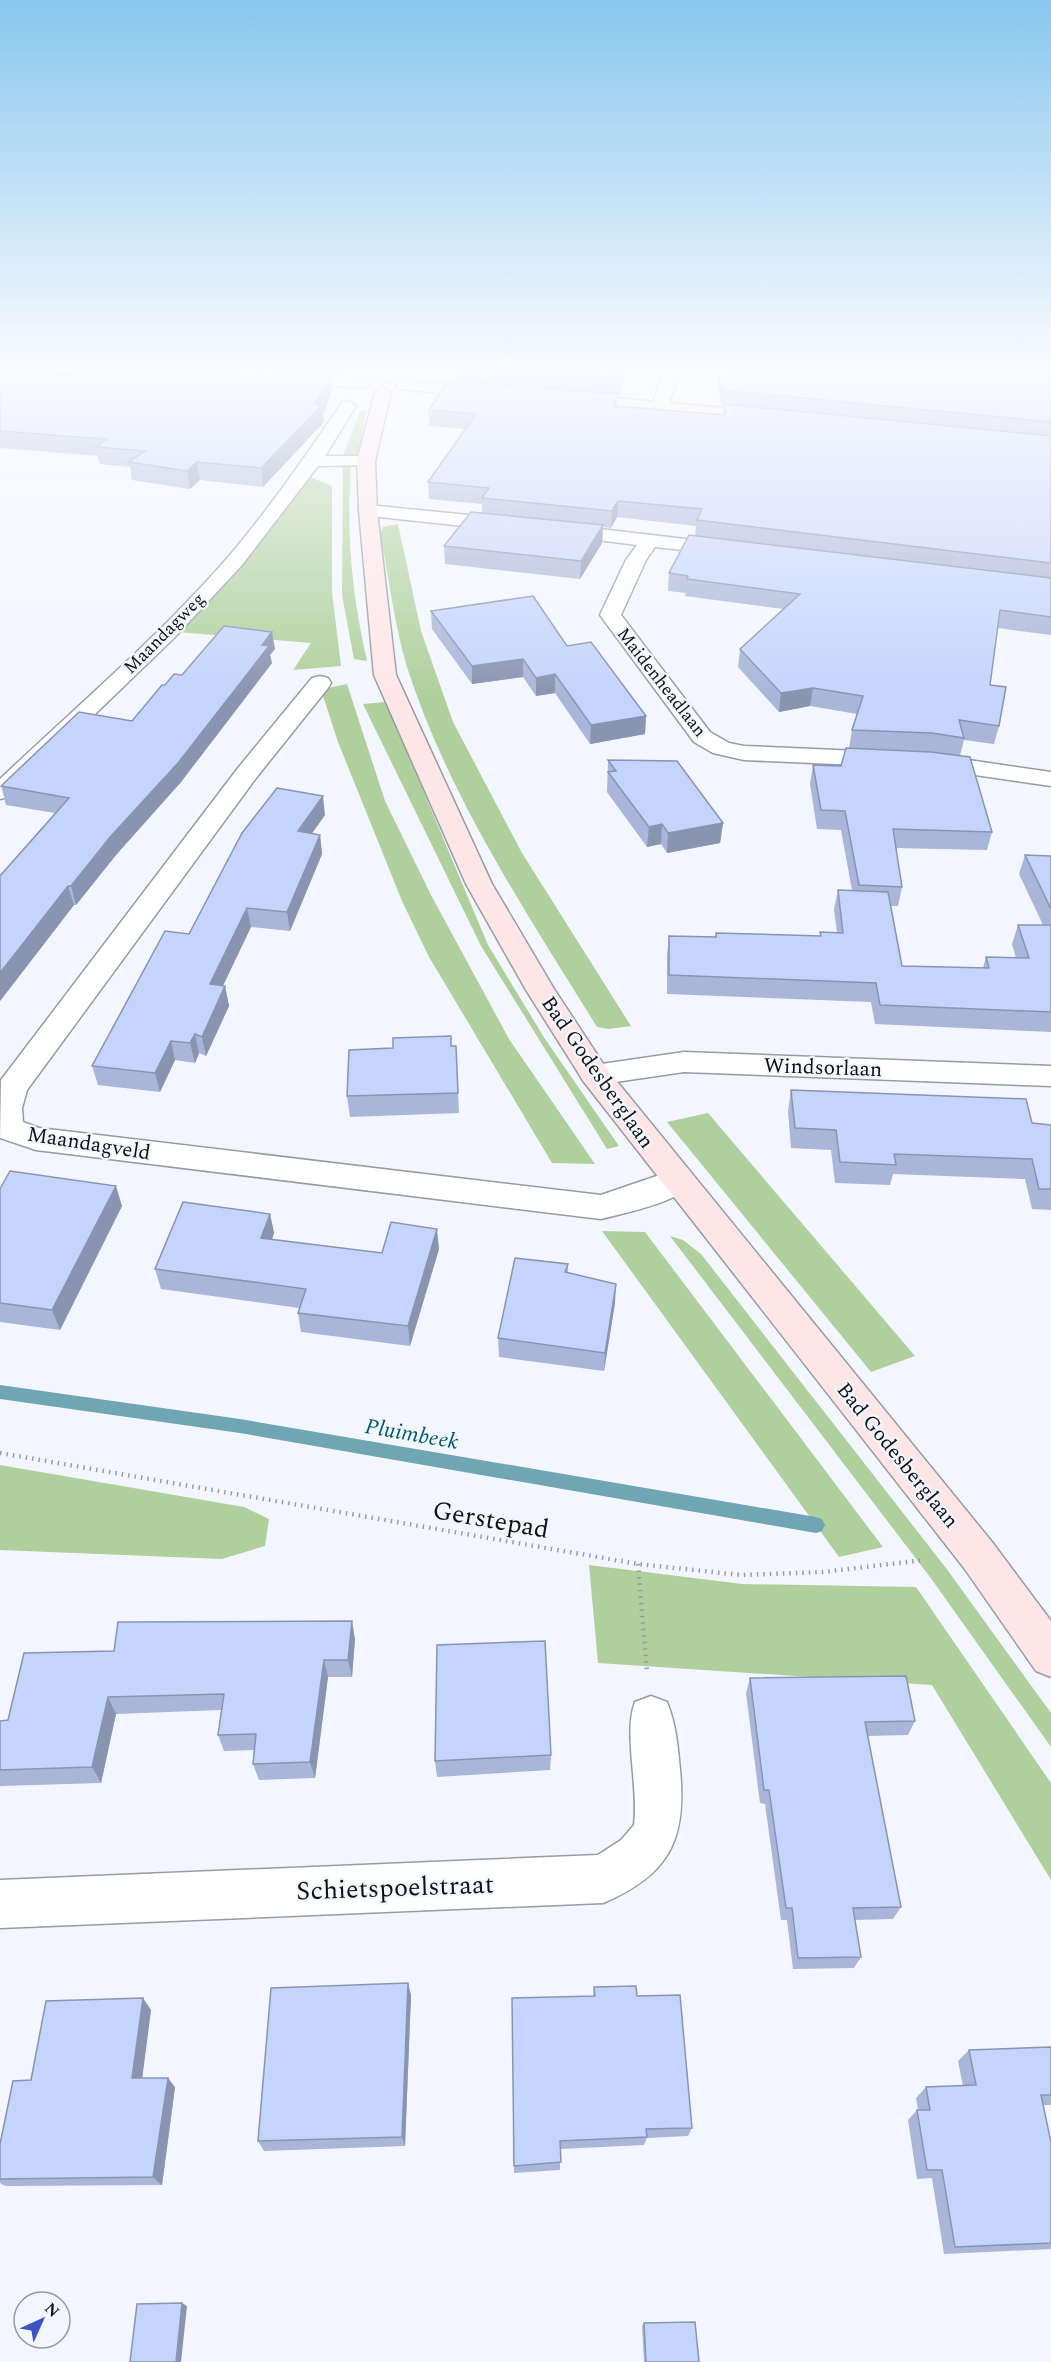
<svg xmlns="http://www.w3.org/2000/svg" width="1051" height="2362" viewBox="0 0 1051 2362" font-family="Spectral,serif">
<rect width="100%" height="100%" fill="#f3f6fe"/>
<g fill="#afd09c">
<polygon points="360,411 366,411 358,459 342,458"/>
<path d="M343,464L351,467C346,536 352,594 367,661L354,659L342,595Z"/>
<polygon points="308,476 332,486 332,592 341,666 293,670 311,643 177,632"/>
<path d="M398,524L421,631L453,722L522,853L631,1026L609,1029L597,1027C527,914 448,795 407,667C394,624 389,577 380,533L383,527Z"/>
<polygon points="347,684 385,801 431,895 509,1039 595,1164 552,1163 429,957 402,901 338,742 323,696 323,689"/>
<polygon points="386,702 488,945 545,1039 619,1146 607,1149 481,946 363,704"/>
<polygon points="708,1113 915,1356 871,1372 667,1122"/>
<polygon points="602,1231 645,1232 883,1547 839,1557"/>
<polygon points="670,1236 683,1240 701,1254 946,1568 1051,1713 1051,1747 930,1577"/>
<polygon points="0,1465 244,1507 269,1519 265,1546 222,1559 0,1550"/>
<polygon points="589,1565 742,1584 916,1587 1051,1783 1051,1880 932,1685 598,1663"/>
</g>
<g fill="none" stroke-linecap="round" stroke-linejoin="round">
<polygon fill="#70a5b3" fill-rule="evenodd" points="0,1385 240,1419 816,1517 822,1519 825,1525 822,1531 816,1533 240,1433 0,1399"/>
<g stroke="#979ba4" stroke-width="3">
<g id="street">
<polygon points="384,366 400,366 392,381 380,381 378,378"/>
<polygon points="665,366 681,366 668,406 660,411 652,406"/>
<polygon points="288,375 364,378 372,383 364,388 282,383 280,380"/>
<path d="M348,401L356,406L325,456H366L372,457L375,461L372,465L318,466L242,565L174,638L9,797L0,799V779C77,706 160,636 229,556C270,508 306,455 342,403Z"/>
<polygon points="368,505 509,519 518,525 509,531 361,515 359,511 361,507"/>
<polygon points="557,524 737,545 740,549 737,553 730,555 655,547 646,560 621,615 710,732 729,743 744,746 927,754 1051,772 1051,786 927,768 744,760 713,753 694,742 600,615 626,560 637,545 550,534 547,530"/>
<path d="M320,676L328,678L331,683L328,688L256,778L27,1090L22,1108L23,1122L39,1128L601,1195L677,1169L689,1172L694,1181C682,1202 624,1213 601,1219L36,1150L0,1138L1,1080L238,768L312,678Z"/>
<polygon points="684,1052 1051,1066 1051,1086 684,1072 595,1085 584,1082 580,1075 584,1068 595,1065"/>
<path d="M651,1696L667,1702C676,1724 678,1747 680,1770C687,1840 669,1875 603,1903L0,1928V1880L598,1855L621,1840L634,1825C639,1787 623,1733 635,1702Z"/>
</g>
</g>
<g stroke="#979ba4" stroke-width="3">
<g id="secondary">
<polygon points="404,381 486,388 494,393 486,398 398,389 396,386 398,383"/>
<polygon points="383,387 391,392 375,461 377,511 396,675 492,884 554,989 606,1068 992,1542 1051,1621 1051,1677 1036,1671 964,1568 584,1082 526,990 466,884 374,675 359,511 357,461 375,392"/>
<polygon points="573,394 767,412 775,417 767,422 567,402 565,399 567,396"/>
</g>
</g>
<g stroke="#999ca2" stroke-width="4.5" stroke-dasharray="1.5 5" stroke-linecap="butt">
<polyline points="0,1453 638,1564 741,1575 823,1572 924,1560"/>
<polyline points="638,1564 647,1672"/>
</g>
<use href="#street" fill="#fff" fill-rule="evenodd"/>
<use href="#secondary" fill="#fee6e7" fill-rule="evenodd"/>
</g>
<g fill="#a9b6d9">
<polygon points="0,366 341,366 338,375 331,375 332,389 325,411 323,413 324,422 263,487 200,480 190,489 132,480 130,467 100,464 98,456 0,448"/>
<polygon points="441,366 627,366 620,396 617,395 617,406 723,415 724,405 721,405 716,366 1051,366 1051,635 998,628 990,685 999,726 994,744 964,740 960,756 992,832 987,850 896,848 902,887 898,906 891,906 902,966 983,968 986,957 1016,958 1012,944 1018,925 1043,925 1019,874 1025,855 1051,856 1051,1032 875,1024 871,1002 667,994 667,955 669,936 716,937 820,936 820,932 837,933 834,909 838,890 852,890 841,830 817,829 810,784 813,765 841,766 849,748 852,730 857,714 810,706 779,712 738,667 740,649 783,609 685,596 686,593 668,591 669,573 695,536 696,526 617,517 611,528 603,527 602,543 580,579 445,564 444,546 482,513 482,504 429,499 428,482 465,429 429,426 429,410 456,381 456,372 441,371"/>
<polygon points="431,611 567,646 646,716 645,734 590,744 555,693 536,696 523,677 472,684 432,629"/>
<polygon points="275,649 270,655 272,663 181,782 116,855 76,905 74,905 0,1001 0,876 55,813 6,805 1,786 132,721 165,685 182,675"/>
<polygon points="608,760 723,823 720,843 667,853 661,844 647,847 607,792"/>
<polygon points="325,815 312,833 320,835 322,854 290,931 251,927 223,986 225,986 229,1006 206,1056 199,1053 195,1063 175,1060 160,1092 98,1085 92,1066 189,934"/>
<polygon points="451,1046 456,1046 459,1113 350,1117 347,1096"/>
<polygon points="791,1090 1032,1123 1051,1125 1051,1210 1032,1209 1025,1179 893,1174 890,1185 835,1183 831,1150 791,1148 788,1111"/>
<polygon points="0,1189 122,1206 60,1330 0,1322"/>
<polygon points="270,1214 274,1233 272,1240 382,1253 439,1249 410,1346 301,1332 298,1313 299,1308 161,1289 155,1269"/>
<polygon points="568,1264 568,1272 615,1303 604,1371 499,1357 498,1338"/>
<polygon points="355,1639 352,1677 328,1677 315,1778 259,1780 253,1764 254,1750 224,1751 218,1735 221,1710 116,1714 101,1783 0,1786 0,1770 8,1720 114,1651"/>
<polygon points="750,1678 915,1721 908,1735 868,1736 901,1907 893,1919 855,1920 861,1957 854,1968 793,1969 787,1920 781,1920 765,1804 760,1803 746,1693"/>
<polygon points="551,1755 550,1770 437,1777 435,1761"/>
<polygon points="594,1987 637,1996 692,2128 688,2136 647,2138 644,2145 560,2149 560,2170 514,2173 512,1998 593,1996"/>
<polygon points="411,1995 405,2146 264,2151 258,2141"/>
<polygon points="151,2010 142,2078 175,2087 162,2185 5,2186 0,2183 0,2144 31,2080"/>
<polygon points="1051,2047 1051,2105 1043,2105 1051,2142 1051,2249 944,2254 932,2178 917,2179 908,2120 917,2110 918,2110 916,2098 926,2087 963,2086 958,2061 969,2050"/>
<polygon points="644,2323 699,2362 644,2362 642,2326"/>
</g>
<g fill="#8994b0">
<polygon points="337,366 341,366 338,375"/>
<polygon points="624,366 627,366 620,396 621,378"/>
<polygon points="331,373 332,389 325,411 323,413 324,422 263,487 261,468 314,404"/>
<polygon points="197,462 200,480 190,489 187,471"/>
<polygon points="618,501 617,517 611,528 612,511"/>
<polygon points="603,525 602,543 580,579 581,561"/>
<polygon points="272,632 275,649 270,655 272,663 181,782 116,855 76,905 71,886"/>
<polygon points="523,659 523,677 472,684 472,666"/>
<polygon points="555,674 555,693 536,696 536,678"/>
<polygon points="813,688 810,706 779,712 781,693"/>
<polygon points="646,716 645,734 590,744 591,725"/>
<polygon points="323,796 325,815 300,850 298,831"/>
<polygon points="723,823 720,843 667,853 668,833"/>
<polygon points="662,824 661,844 647,847 649,827"/>
<polygon points="320,835 322,854 290,931 287,912"/>
<polygon points="68,886 74,905 0,1001 0,973"/>
<polygon points="247,908 251,927 214,1004 210,984"/>
<polygon points="225,986 229,1006 206,1056 202,1037"/>
<polygon points="195,1034 199,1053 195,1063 190,1043"/>
<polygon points="171,1041 175,1060 160,1092 155,1073"/>
<polygon points="116,1186 122,1206 60,1330 52,1310"/>
<polygon points="270,1214 274,1233 265,1258 261,1238"/>
<polygon points="437,1229 439,1249 410,1346 408,1326"/>
<polygon points="616,1284 615,1303 604,1371 605,1353"/>
<polygon points="352,1621 355,1639 352,1677 348,1660"/>
<polygon points="324,1660 328,1677 315,1778 310,1762"/>
<polygon points="108,1697 116,1714 101,1783 92,1767"/>
<polygon points="408,1983 411,1995 405,2146 402,2137"/>
<polygon points="143,1998 151,2010 141,2087 132,2078"/>
<polygon points="168,2078 175,2087 162,2185 153,2177"/>
<polygon points="182,2303 187,2306 181,2362 176,2362"/>
</g>
<g fill="#c4d4fc" stroke="#8994b0" stroke-width="1.5">
<polygon points="459,366 624,366 621,378"/>
<polygon points="719,366 1051,366 1051,422 722,390"/>
<polygon points="250,370 331,373 323,393 314,404 322,405 261,468 197,462 187,471 129,462 145,451 96,447 106,439 0,431 0,377"/>
<polygon points="448,380 617,394 614,406 725,415 724,404 1051,436 1051,563 697,520 702,509 618,501 612,511 482,498 489,488 428,482 476,414 429,410"/>
<polygon points="471,512 603,525 581,561 444,546"/>
<polygon points="689,535 1051,578 1051,617 1000,610 990,685 1006,687 999,726 959,720 964,738 932,733 852,730 863,696 813,688 781,693 740,649 800,594 687,579 688,576 669,573"/>
<polygon points="533,596 567,646 591,642 646,716 591,725 555,674 536,678 523,659 472,666 431,611"/>
<polygon points="224,626 272,632 262,645 269,646 178,763 111,836 71,886 68,886 0,973 0,876 69,798 1,786 79,712 132,721 162,685 165,685 174,674 182,675"/>
<polygon points="846,748 931,752 970,757 992,832 893,829 902,887 859,885 845,811 821,810 813,765 841,766"/>
<polygon points="608,760 677,761 723,823 668,833 662,824 649,827 608,772 616,771"/>
<polygon points="277,788 323,796 298,831 320,835 287,912 247,908 210,984 225,986 202,1037 195,1034 190,1043 171,1041 155,1073 92,1066 165,931 189,934 242,833"/>
<polygon points="1025,855 1051,856 1051,909"/>
<polygon points="838,890 888,892 902,966 989,968 986,957 1029,958 1018,925 1051,925 1051,1012 880,1005 876,983 669,975 669,936 716,937 716,933 821,936 820,932 843,933"/>
<polygon points="451,1036 451,1046 456,1046 458,1093 347,1096 349,1050 393,1048 393,1038"/>
<polygon points="791,1090 1026,1099 1032,1123 1051,1125 1051,1189 1039,1189 1032,1159 894,1154 896,1165 840,1162 836,1130 795,1128"/>
<polygon points="10,1171 116,1186 52,1310 0,1303 0,1189"/>
<polygon points="183,1202 270,1214 261,1238 382,1253 391,1222 437,1229 408,1326 298,1313 306,1289 155,1269"/>
<polygon points="515,1258 568,1264 565,1272 616,1284 605,1353 498,1338"/>
<polygon points="352,1621 348,1660 324,1660 310,1762 253,1764 256,1734 218,1735 224,1694 108,1697 92,1767 0,1770 0,1721 8,1720 24,1653 114,1651 118,1622"/>
<polygon points="545,1641 551,1755 435,1761 437,1645"/>
<polygon points="906,1676 915,1721 865,1722 901,1907 853,1908 861,1957 798,1958 792,1908 786,1908 769,1790 764,1790 750,1678"/>
<polygon points="408,1983 402,2137 258,2141 271,1988"/>
<polygon points="636,1986 637,1996 680,1995 692,2128 646,2129 647,2137 560,2141 561,2162 514,2166 512,1998 595,1996 594,1987"/>
<polygon points="143,1998 132,2078 168,2078 153,2177 0,2179 0,2144 13,2081 31,2080 46,2001"/>
<polygon points="1051,2047 1051,2095 1041,2095 1051,2142 1051,2243 955,2247 942,2170 927,2170 917,2110 930,2110 926,2087 976,2085 969,2050"/>
<polygon points="182,2303 176,2362 130,2362 137,2304"/>
<polygon points="695,2322 699,2362 646,2362 644,2323"/>
</g>
<linearGradient id="sky" x2="0" y2="1"><stop stop-color="#88c7ee"/><stop offset="0.53" stop-color="#fafbff"/><stop offset="1" stop-color="#fafbff" stop-opacity="0"/></linearGradient>
<rect width="1051" height="697" fill="url(#sky)"/>
<g text-anchor="middle" stroke-width="4.5" stroke-linejoin="round" paint-order="stroke">
<g font-size="18" fill="#0f1114" stroke="#f3f6fe">
<text transform="translate(164 633) rotate(-45)" y="6">Maandagweg</text>
<text transform="translate(662 682) rotate(52)" y="6">Maidenheadlaan</text>
</g>
<g font-size="21" fill="#0f1114" stroke="#f3f6fe">
<text transform="translate(823 1067) rotate(2)" y="7">Windsorlaan</text>
<text transform="translate(598 1072) rotate(55)" y="7">Bad Godesberglaan</text>
<text transform="translate(89 1143) rotate(9)" y="7">Maandagveld</text>
<text transform="translate(898 1455) rotate(51)" y="7">Bad Godesberglaan</text>
</g>
<g font-size="22" font-style="italic" fill="#005a6b" stroke="#f3f6fe">
<text transform="translate(412 1433) rotate(10)" y="8">Pluimbeek</text>
</g>
<g font-size="26" fill="#0f1114" stroke="#f3f6fe">
<text transform="translate(491 1519) rotate(10)" y="9">Gerstepad</text>
<text transform="translate(395 1887) rotate(-2)" y="9">Schietspoelstraat</text>
</g>
</g>
<g transform="translate(42 2320) rotate(45)"><circle r="28" fill="#f3f6fe" stroke="#989aa0" stroke-width="1.5"/>
<path d="M0-4.5L10 22L0 15L-10 22Z" fill="#3a54c6"/>
<text y="-9" font-size="16" font-weight="bold" text-anchor="middle" fill="#0f1114">N</text>
</g>
</svg>
